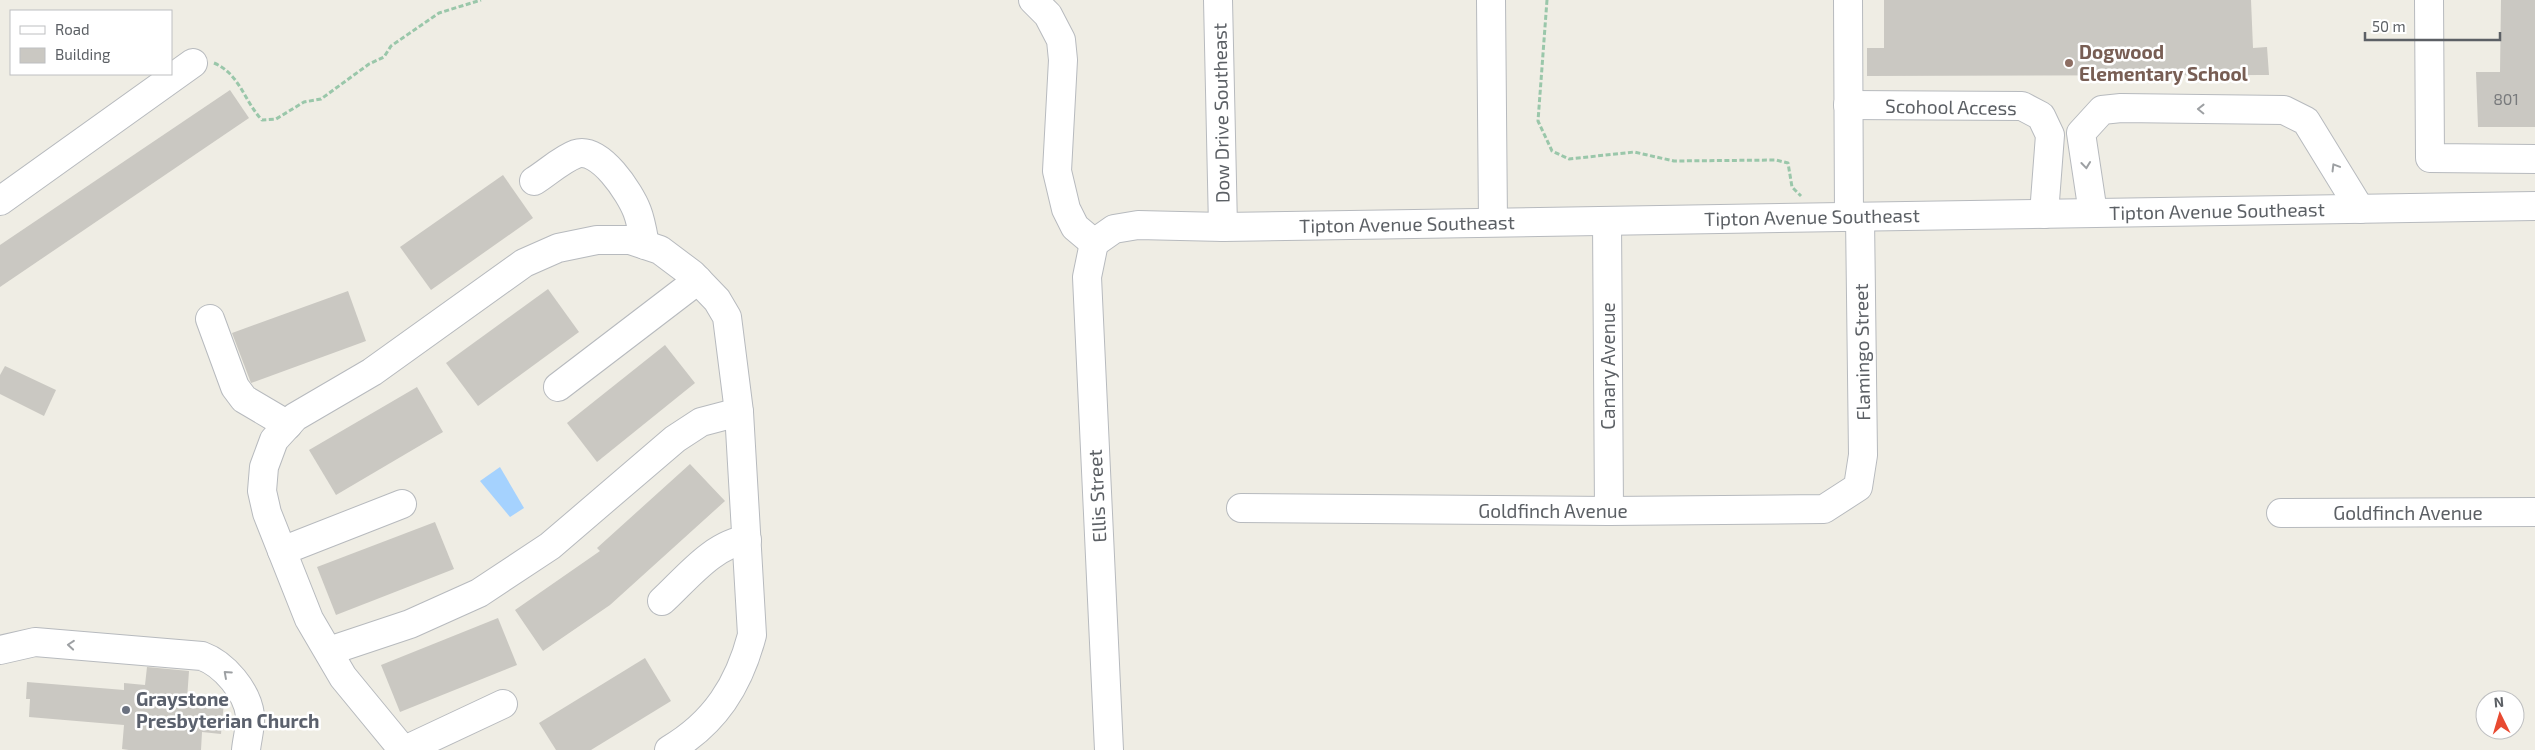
<svg xmlns="http://www.w3.org/2000/svg" width="2535" height="750" viewBox="0 0 2535 750" font-family="'Exo 2',sans-serif">
<rect width="100%" height="100%" fill="#efede4"/>
<polygon fill="#a5d2fe" points="500,467 524,508 510,517 480,481"/>
<g fill="#cac8c2">
<polygon points="1884,0 2251,0 2253,48 2267,47 2269,75 1867,76 1867,48 1884,48"/>
<polygon points="2501,0 2535,0 2535,127 2478,127 2476,72 2500,72"/>
<polygon points="230,90 249,118 0,287 0,245"/>
<polygon points="503,175 533,218 431,290 400,247"/>
<polygon points="548,289 579,332 478,406 446,363"/>
<polygon points="348,291 366,341 251,383 232,333"/>
<polygon points="665,345 695,383 597,462 567,423"/>
<polygon points="5,366 56,390 44,416 0,394 0,375"/>
<polygon points="417,387 443,432 336,495 309,450"/>
<polygon points="690,464 725,501 610,605 543,651 515,610 600,551 597,548"/>
<polygon points="435,522 454,569 336,615 317,567"/>
<polygon points="498,618 517,665 400,712 381,665"/>
<polygon points="645,658 671,701 591,750 556,750 539,723"/>
<polygon points="147,667 189,671 187,699 224,702 221,734 202,732 201,750 129,750 122,749 124,725 29,717 30,699 26,699 27,682 124,690 124,683 145,685"/>
</g>
<g fill="none" stroke-linecap="round" stroke-linejoin="round">
<g stroke="#b7babe" stroke-width="30">
<g id="minor">
<polyline points="1033,0 1048,15 1061,40 1063,60 1057,171 1066,209 1075,227 1094,243"/>
<polyline points="1218,0 1223,227"/>
<polyline points="1491,0 1493,222"/>
<polyline points="1848,0 1849,217"/>
<polyline points="2429,0 2430,158 2535,159"/>
<polyline points="1848,105 2022,106 2041,116 2050,135 2044,214"/>
<path d="M534,181C547,173 562,159 576,154C600,146 630,193 637,211C641,221 643,234 645,245"/>
<polyline points="0,201 193,63"/>
<polyline points="2093,213 2081,133 2102,110 2121,108 2284,110 2306,121 2360,209"/>
<polyline points="1607,221 1609,511"/>
<polyline points="1094,243 1114,229 1138,225 1223,227 2535,206"/>
<polyline points="1094,243 1087,277 1109,750"/>
<polyline points="210,319 235,387 244,399 288,425"/>
<polyline points="558,387 698,280"/>
<polyline points="1241,508 1609,511 1824,509 1858,487 1863,455 1860,217"/>
<polyline points="2281,513 2535,512"/>
<polyline points="282,551 402,504"/>
<path d="M662,601C686,579 714,543 747,540"/>
<path d="M0,650L35,642L202,656C224,664 247,691 250,715C251,726 247,739 246,750"/>
<polyline points="329,651 410,624 479,593 550,546 675,439 701,422 739,412"/>
<path d="M403,750L343,677L309,619L267,513L262,491L264,467L274,440L295,417L372,372L524,263L558,248L597,240H630L660,250L692,274L717,300L727,317L739,412L752,635C739,685 715,723 669,750"/>
<polyline points="405,750 503,704"/>
</g>
</g>
<g stroke="#9ac7aa" stroke-width="3" stroke-dasharray="5 2.5" stroke-linecap="butt">
<polyline points="1547,0 1538,121 1552,151 1569,159 1634,152 1674,161 1776,160 1788,163 1792,187 1801,196"/>
<path d="M214,63C240,74 244,101 262,120L276,119L304,102L321,99L369,64L384,57L391,46L439,13L481,0"/>
</g>
<use href="#minor" stroke="#fff" stroke-width="28"/>
</g>
<defs><path id="oneway-chevron" d="M-2-3.5L2.5 0L-2 3.5" fill="none" stroke-width="1.6" stroke-linecap="round" stroke-linejoin="round" transform="scale(1.25)"/></defs>
<g stroke="#9da0a3">
<use href="#oneway-chevron" transform="translate(2201 109) rotate(-179)"/>
<use href="#oneway-chevron" transform="translate(2086 165) rotate(84)"/>
<use href="#oneway-chevron" transform="translate(2335 167) rotate(-121)"/>
<use href="#oneway-chevron" transform="translate(71 645) rotate(-175)"/>
<use href="#oneway-chevron" transform="translate(227 674) rotate(-138)"/>
</g>
<circle fill="#8d6e63" stroke="#fff" stroke-width="2" cx="2069" cy="63" r="5"/>
<circle fill="#6b7280" stroke="#fff" stroke-width="2" cx="126" cy="710" r="5"/>
<g text-anchor="middle" stroke-width="5" stroke-linejoin="round" paint-order="stroke">
<g font-size="16" fill="#787a7c">
<text x="2506" y="105">801</text>
</g>
<g font-size="19" font-weight="bold" fill="#785e54" stroke="#fff" text-anchor="start">
<text x="2079" y="59">Dogwood<tspan x="2079" dy="22">Elementary School</tspan></text>
</g>
<g font-size="19" fill="#5c6065" stroke="#fff">
<text transform="translate(1951 107) rotate(1)" y="7">Scohool Access</text>
<text transform="translate(1221 113) rotate(-91)" y="7">Dow Drive Southeast</text>
<text transform="translate(2217 211) rotate(-1)" y="7">Tipton Avenue Southeast</text>
<text transform="translate(1812 217) rotate(-1)" y="7">Tipton Avenue Southeast</text>
<text transform="translate(1407 224) rotate(-1)" y="7">Tipton Avenue Southeast</text>
<text transform="translate(1862 352) rotate(-91)" y="7">Flamingo Street</text>
<text transform="translate(1608 366) rotate(-90)" y="7">Canary Avenue</text>
<text transform="translate(1097 496) rotate(-93)" y="7">Ellis Street</text>
<text x="1553" y="518">Goldfinch Avenue</text>
<text x="2408" y="520">Goldfinch Avenue</text>
</g>
<g font-size="19" font-weight="bold" fill="#5b616d" stroke="#fff" text-anchor="start">
<text x="136" y="706">Graystone<tspan x="136" dy="22">Presbyterian Church</tspan></text>
</g>
</g>
<rect x="10" y="10" width="162" height="65" fill="#ffffff" stroke="#bebfc1"/>
<rect x="20" y="26" width="25" height="8" fill="#ffffff" stroke="#bebfc1"/>
<text x="55" y="35" font-size="15" fill="#5c6065">Road</text>
<rect x="20" y="48" width="25" height="15" fill="#cac8c2" stroke="#bebfc1"/>
<text x="55" y="60" font-size="15" fill="#5c6065">Building</text>
<g transform="translate(2500 715) rotate(355)"><circle r="24" fill="#ffffff" stroke="#bebfc1"/>
<path d="M0-4L9 19L0 12L-9 19Z" fill="#e84a31"/>
<text y="-8" font-size="14" font-weight="bold" text-anchor="middle" fill="#5c6065">N</text>
</g>
<path d="M2365 32v8h135v-8" fill="none" stroke="#5c6065" stroke-width="2.5"/>
<text x="2372" y="32" font-size="15" fill="#5c6065" stroke="#ffffff" stroke-width="4" paint-order="stroke">50 m</text>
</svg>
